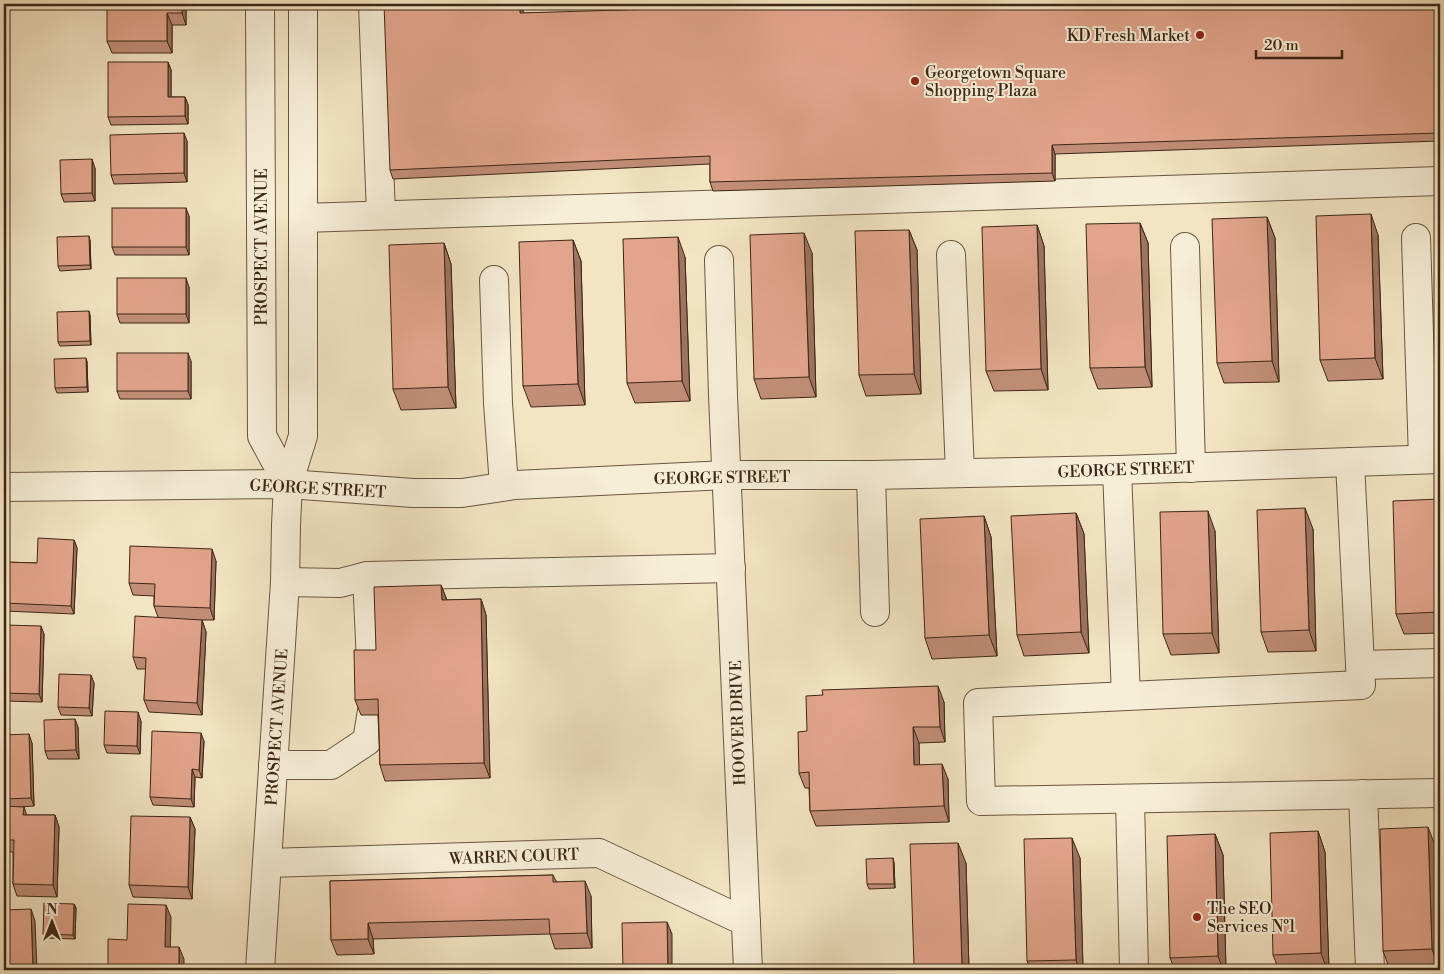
<svg xmlns="http://www.w3.org/2000/svg" width="1444" height="974" viewBox="0 0 1444 974" font-family="'Libre Bodoni',serif">
<rect width="100%" height="100%" fill="#f3e5c3"/>
<filter id="stains"><feTurbulence type="fractalNoise" baseFrequency=".004" numOctaves="4"/><feColorMatrix values="0 0 0 0 .2 0 0 0 0 .09 0 0 0 0 .02 0 0 0 .5 -.17"/></filter>
<radialGradient id="worn" r=".72"><stop offset=".6" stop-color="#630" stop-opacity="0"/><stop offset="1" stop-color="#630" stop-opacity=".3"/></radialGradient>
<g fill="none" stroke-linecap="round" stroke-linejoin="round">
<g stroke="#6a5640" stroke-width="30">
<g id="minor">
<polyline points="260,4 262,436 288,484"/>
<polyline points="373,4 381,215"/>
<polyline points="303,218 1440,181"/>
<polyline points="1416,238 1423,459"/>
<polyline points="1185,247 1191,468"/>
<polyline points="951,255 960,473"/>
<polyline points="719,260 723,396 748,970"/>
<polyline points="494,280 498,403 504,486"/>
<polyline points="1350,462 1361,685 978,703 981,801 1440,793"/>
<polyline points="1117,470 1126,696"/>
<polyline points="871,475 875,612"/>
<polyline points="4,487 288,484 413,493 462,493 515,485 727,475 871,475 1117,470 1440,459"/>
<polyline points="285,582 340,583 367,576 731,568"/>
<polyline points="1360,665 1440,663"/>
<polyline points="273,765 331,765 367,741 373,705 367,576"/>
<polyline points="1363,794 1370,970"/>
<polyline points="1130,799 1134,970"/>
<polyline points="267,863 599,853 746,922"/>
<polyline points="260,970 285,582 286,525 288,484 303,436 303,4"/>
</g>
</g>
<use href="#minor" stroke="#f7eed8" stroke-width="28"/>
</g>
<g fill="#c28e78" stroke="#3d2614">
<polygon points="186,4 186,25 172,25 172,53 112,53 107,41"/>
<polygon points="523,4 523,13 1440,4 1440,141 1055,154 1055,181 713,191 710,182 710,164 393,179 390,170"/>
<polygon points="168,62 171,70 171,97 185,97 188,105 188,124 111,125 108,117"/>
<polygon points="187,141 187,182 114,184 111,175"/>
<polygon points="95,168 95,201 64,202 61,194"/>
<polygon points="189,216 189,255 115,255 112,247"/>
<polygon points="1267,217 1275,238 1279,382 1224,383 1217,363"/>
<polygon points="1140,223 1148,243 1152,387 1098,389 1090,368"/>
<polygon points="1037,225 1044,246 1048,390 994,391 986,371"/>
<polygon points="909,230 917,250 921,394 866,396 859,375"/>
<polygon points="1378,235 1383,379 1328,381 1320,360"/>
<polygon points="90,240 91,269 60,271 58,266"/>
<polygon points="573,240 581,261 585,405 531,407 523,386"/>
<polygon points="444,243 451,264 456,408 401,410 393,389"/>
<polygon points="812,253 816,397 761,399 754,379"/>
<polygon points="685,257 690,401 635,403 627,383"/>
<polygon points="189,287 189,323 120,323 117,314"/>
<polygon points="90,315 91,345 60,346 58,342"/>
<polygon points="86,358 87,362 88,392 57,393 55,388"/>
<polygon points="191,361 191,399 120,399 117,391"/>
<polygon points="1440,499 1440,633 1404,634 1396,614"/>
<polygon points="1076,513 1084,534 1089,653 1024,656 1017,635"/>
<polygon points="984,516 991,537 997,656 932,659 925,638"/>
<polygon points="1313,529 1316,651 1268,652 1261,632"/>
<polygon points="1215,531 1219,653 1171,655 1163,634"/>
<polygon points="74,540 77,548 74,614 5,611 4,607 4,562 37,563"/>
<polygon points="216,561 214,620 202,620 206,632 202,715 149,712 144,700 146,669 137,669 133,657 158,617 154,606 154,596 133,595 129,583"/>
<polygon points="441,585 447,600 481,599 486,615 490,778 385,781 380,765 378,715 361,715 355,700 376,650"/>
<polygon points="4,625 44,634 42,702 4,701"/>
<polygon points="94,683 92,716 61,715 58,707"/>
<polygon points="944,702 945,742 919,743 919,765 948,779 949,822 816,826 810,811 809,788 805,788 799,773"/>
<polygon points="141,721 140,754 107,753 104,745"/>
<polygon points="78,727 79,759 48,759 45,751"/>
<polygon points="4,735 32,743 34,806 19,807 27,815 55,815 59,827 57,897 17,896 13,884 13,852 4,852"/>
<polygon points="204,741 202,778 195,777 194,807 153,805 150,797"/>
<polygon points="190,817 195,829 192,899 133,897 129,885"/>
<polygon points="1318,831 1325,852 1329,970 1279,970 1273,955"/>
<polygon points="1215,834 1223,855 1226,970 1175,970 1170,958"/>
<polygon points="1436,848 1439,970 1390,970 1383,951"/>
<polygon points="893,858 894,863 895,888 869,889 867,884"/>
<polygon points="1080,858 1083,970 1031,970 1027,961"/>
<polygon points="966,863 969,970 915,970 914,966"/>
<polygon points="553,875 556,881 591,896 592,948 555,949 550,934 373,939 374,954 337,955 331,940 330,881"/>
<polygon points="74,904 76,908 75,939 45,938 43,934"/>
</g>
<g fill="#9e7462" stroke="#3d2614">
<polygon points="182,4 186,4 186,25 182,13"/>
<polygon points="520,4 523,4 523,21 520,13"/>
<polygon points="167,13 172,25 172,53 167,41"/>
<polygon points="168,62 171,70 171,105 168,97"/>
<polygon points="185,97 188,105 188,124 185,116"/>
<polygon points="184,133 187,141 187,182 184,173"/>
<polygon points="1052,145 1055,154 1055,181 1052,173"/>
<polygon points="92,159 95,168 95,201 92,193"/>
<polygon points="186,208 189,216 189,255 186,247"/>
<polygon points="1371,214 1378,235 1383,379 1375,358"/>
<polygon points="1267,217 1275,238 1279,382 1272,361"/>
<polygon points="1140,223 1148,243 1152,387 1145,367"/>
<polygon points="1037,225 1044,246 1048,390 1041,369"/>
<polygon points="909,230 917,250 921,394 914,374"/>
<polygon points="804,233 812,253 816,397 809,377"/>
<polygon points="89,236 90,240 91,269 90,265"/>
<polygon points="678,237 685,257 690,401 682,381"/>
<polygon points="573,240 581,261 585,405 578,384"/>
<polygon points="444,243 451,264 456,408 448,387"/>
<polygon points="186,278 189,287 189,323 186,314"/>
<polygon points="89,311 90,315 91,345 90,341"/>
<polygon points="188,353 191,361 191,399 188,391"/>
<polygon points="86,358 87,362 88,392 87,387"/>
<polygon points="1305,508 1313,529 1316,651 1309,630"/>
<polygon points="1208,511 1215,531 1219,653 1212,633"/>
<polygon points="1076,513 1084,534 1089,653 1081,632"/>
<polygon points="984,516 991,537 997,656 989,635"/>
<polygon points="74,540 77,548 74,614 71,606"/>
<polygon points="212,549 216,561 214,620 210,608"/>
<polygon points="441,585 447,601 442,600"/>
<polygon points="481,599 486,615 490,778 484,763"/>
<polygon points="202,620 206,632 202,715 197,703"/>
<polygon points="41,626 44,634 42,702 39,694"/>
<polygon points="91,675 94,683 92,716 89,708"/>
<polygon points="938,686 944,702 945,742 940,727"/>
<polygon points="138,712 141,721 140,754 137,746"/>
<polygon points="75,719 78,727 79,759 76,750"/>
<polygon points="913,727 919,743 920,780 914,765"/>
<polygon points="201,733 204,741 202,778 199,770"/>
<polygon points="29,734 32,743 34,806 31,798"/>
<polygon points="942,764 948,779 949,822 944,806"/>
<polygon points="192,769 195,777 194,807 191,799"/>
<polygon points="24,807 28,819 23,815"/>
<polygon points="55,815 59,827 57,897 53,885"/>
<polygon points="190,817 195,829 192,899 188,887"/>
<polygon points="1428,827 1436,848 1439,970 1432,949"/>
<polygon points="1318,831 1325,852 1329,970 1327,970 1321,953"/>
<polygon points="1215,834 1223,855 1226,970 1223,970 1218,956"/>
<polygon points="1072,838 1080,858 1083,970 1079,970 1076,960"/>
<polygon points="958,843 966,863 969,970 964,970 962,965"/>
<polygon points="893,858 894,863 895,888 894,884"/>
<polygon points="585,881 591,896 592,948 587,933"/>
<polygon points="74,904 76,908 75,939 73,935"/>
<polygon points="166,905 171,917 170,959 165,947"/>
<polygon points="31,909 35,921 37,970 33,970"/>
<polygon points="667,922 672,934 672,970 668,970"/>
<polygon points="368,923 373,939 374,954 368,939"/>
<polygon points="179,947 184,959 184,970 179,970"/>
</g>
<g fill="#e2a58c" stroke="#3d2614">
<polygon points="107,4 182,4 182,13 167,13 167,41 107,41"/>
<polygon points="384,4 520,4 520,13 689,8 689,4 1440,4 1440,133 1052,145 1052,173 710,182 710,156 390,170"/>
<polygon points="108,62 168,62 168,97 185,97 185,116 108,117"/>
<polygon points="184,133 184,173 111,175 110,135"/>
<polygon points="92,159 92,193 61,194 60,160"/>
<rect x="112" y="208" width="74" height="39"/>
<polygon points="1371,214 1375,358 1320,360 1316,216"/>
<polygon points="1267,217 1272,361 1217,363 1212,219"/>
<polygon points="1140,223 1145,367 1090,368 1086,224"/>
<polygon points="1037,225 1041,369 986,371 982,227"/>
<polygon points="909,230 914,374 859,375 855,231"/>
<polygon points="804,233 809,377 754,379 750,235"/>
<polygon points="89,236 90,265 58,266 57,237"/>
<polygon points="678,237 682,381 627,383 623,239"/>
<polygon points="573,240 578,384 523,386 519,242"/>
<polygon points="444,243 448,387 393,389 389,245"/>
<rect x="117" y="278" width="69" height="36"/>
<polygon points="89,311 90,341 58,342 57,312"/>
<rect x="117" y="353" width="71" height="38"/>
<polygon points="86,358 87,387 55,388 54,359"/>
<polygon points="1440,499 1440,612 1396,614 1393,501"/>
<polygon points="1305,508 1309,630 1261,632 1257,510"/>
<polygon points="1208,511 1212,633 1163,634 1160,512"/>
<polygon points="1076,513 1081,632 1017,635 1011,516"/>
<polygon points="984,516 989,635 925,638 920,519"/>
<polygon points="38,538 74,540 71,606 4,603 4,562 37,563"/>
<polygon points="130,546 212,549 210,608 154,606 155,584 129,583"/>
<polygon points="441,585 442,600 481,599 484,763 380,765 378,699 355,700 354,650 376,650 374,587"/>
<polygon points="135,616 202,620 197,703 144,700 146,658 133,657"/>
<polygon points="4,625 41,626 39,694 4,693"/>
<polygon points="59,674 91,675 89,708 58,707"/>
<polygon points="938,686 940,727 913,727 914,765 942,764 944,806 810,811 809,772 799,773 798,732 807,731 806,696 823,695 822,690"/>
<polygon points="105,711 138,712 137,746 104,745"/>
<polygon points="75,719 76,750 45,751 44,720"/>
<polygon points="152,731 201,733 199,770 192,769 191,799 150,797"/>
<polygon points="29,734 31,798 4,799 4,735"/>
<polygon points="4,806 24,807 23,815 55,815 53,885 13,884 14,840 4,840"/>
<polygon points="131,816 190,817 188,887 129,885"/>
<polygon points="1428,827 1432,949 1383,951 1380,829"/>
<polygon points="1318,831 1321,953 1273,955 1270,833"/>
<polygon points="1215,834 1218,956 1170,958 1167,836"/>
<polygon points="1072,838 1076,960 1027,961 1024,839"/>
<polygon points="958,843 962,965 914,966 910,844"/>
<polygon points="893,858 894,884 867,884 866,859"/>
<polygon points="553,875 553,882 585,881 587,933 550,934 549,919 368,923 368,939 331,940 330,881"/>
<polygon points="44,903 74,904 73,935 43,934"/>
<polygon points="128,904 166,905 165,947 179,947 179,970 108,970 108,939 127,940"/>
<polygon points="31,909 33,970 4,970 4,910"/>
<polygon points="667,922 668,970 623,970 622,923"/>
</g>
<g fill="#8f2418" stroke="#f7eed8" stroke-width="2">
<circle cx="1200" cy="35" r="5"/>
<circle cx="915" cy="81" r="5"/>
<circle cx="1197" cy="917" r="5"/>
</g>
<g text-anchor="middle" stroke-width="4" stroke-linejoin="round" paint-order="stroke">
<g font-size="16" fill="#3d2614" stroke="#f7eed8" text-anchor="start">
<text x="1190" y="41" text-anchor="end">KD Fresh Market</text>
<text x="925" y="78">Georgetown Square<tspan x="925" dy="18">Shopping Plaza</tspan></text>
<text x="1207" y="914">The SEO<tspan x="1207" dy="18">Services №1</tspan></text>
</g>
<g font-size="16" fill="#3d2614" stroke="#f7eed8">
<text transform="translate(261 247) rotate(-90)" y="6">PROSPECT AVENUE</text>
<text transform="translate(1126 469) rotate(-2)" y="6">GEORGE STREET</text>
<text transform="translate(722 477) rotate(-1)" y="6">GEORGE STREET</text>
<text transform="translate(318 488) rotate(3)" y="6">GEORGE STREET</text>
<text transform="translate(737 723) rotate(-92)" y="6">HOOVER DRIVE</text>
<text transform="translate(276 727) rotate(-86)" y="6">PROSPECT AVENUE</text>
<text transform="translate(514 856) rotate(-2)" y="6">WARREN COURT</text>
</g>
</g>
<rect width="1444" height="974" fill="none" stroke="#f3e5c3" stroke-width="20"/>
<rect x="5" y="5" width="1434" height="964" fill="none" stroke="#3d2614" stroke-width="2.5"/>
<rect x="10" y="10" width="1424" height="954" fill="none" stroke="#3d2614"/>
<g transform="translate(52 922)" stroke="#f7eed8" stroke-width="4" paint-order="stroke">
<path d="M0-4L9 19L0 12L-9 19Z" fill="#3d2614"/>
<text y="-8" font-size="14" font-weight="bold" text-anchor="middle" fill="#3d2614">N</text>
</g>
<path d="M1256 50v8h86v-8" fill="none" stroke="#3d2614" stroke-width="2.5"/>
<text x="1264" y="50" font-size="15" fill="#3d2614" stroke="#f7eed8" stroke-width="4" paint-order="stroke">20 m</text>
<rect width="100%" height="100%" filter="url(#stains)"/>
<rect width="100%" height="100%" fill="url(#worn)"/>
</svg>
